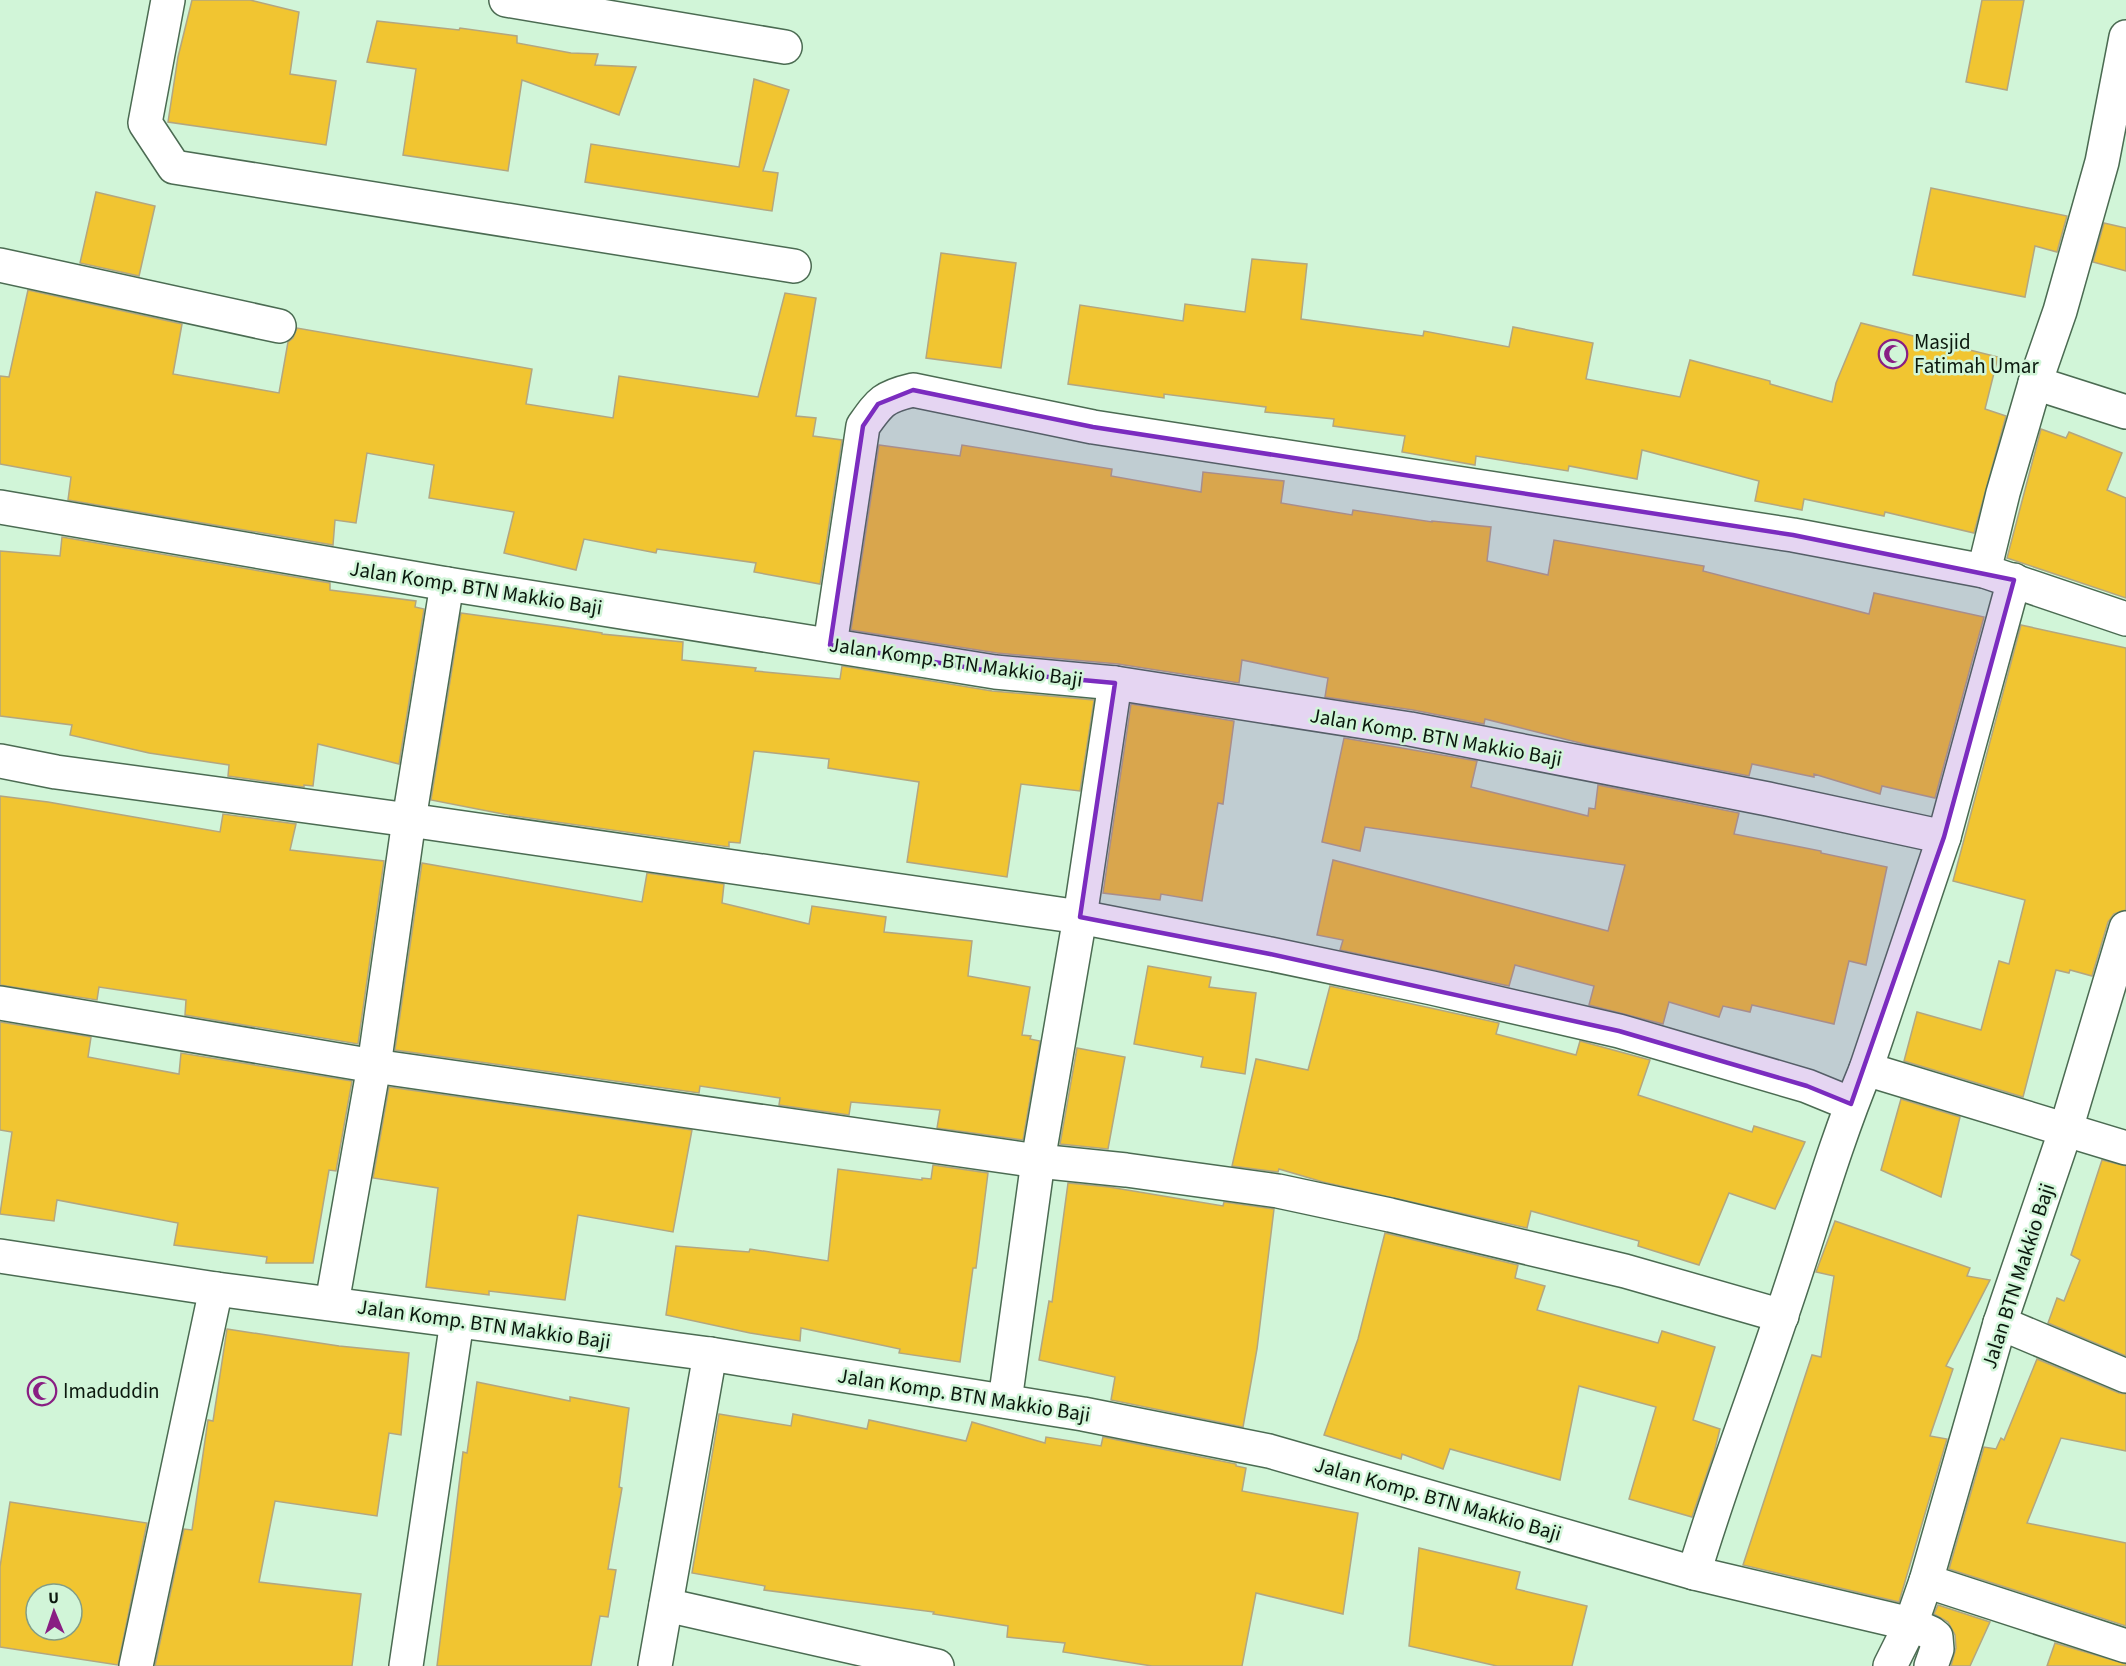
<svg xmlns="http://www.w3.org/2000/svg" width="2126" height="1666" viewBox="0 0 2126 1666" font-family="'Source Sans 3',sans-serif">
<rect width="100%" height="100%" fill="#d1f5d8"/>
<g fill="#f1c531" stroke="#b3a680" stroke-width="1.5" fill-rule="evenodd">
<polygon points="192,0 250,0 299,12 290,74 336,81 326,145 168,122 178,57"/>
<polygon points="1982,0 2024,0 2007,90 1966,82"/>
<polygon points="377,21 459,30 460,28 517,36 517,43 571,53 598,54 595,65 636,67 619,115 522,80 508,171 403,155 416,69 367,62"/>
<polygon points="754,79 789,90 763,171 778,173 772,211 585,182 591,144 739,167"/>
<polygon points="1931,188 2067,216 2057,252 2035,246 2025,297 1913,275"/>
<polygon points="96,192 155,206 139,276 80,263"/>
<polygon points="2104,223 2126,228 2126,271 2093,262"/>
<polygon points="941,253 1016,263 1001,368 926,358"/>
<polygon points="1252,259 1307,264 1301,319 1423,336 1424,331 1509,347 1513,327 1593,343 1586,379 1680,397 1690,360 1770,381 1770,384 1832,402 1836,383 1861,323 1998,357 1985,409 2006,416 1974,533 1885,512 1884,516 1804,499 1802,510 1755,501 1759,481 1642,450 1637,479 1569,466 1568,471 1476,456 1475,465 1402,452 1405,436 1333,426 1334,419 1265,412 1266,407 1164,394 1164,398 1068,384 1080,305 1183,321 1185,304 1245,312"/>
<polygon points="28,290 182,324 173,374 279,393 288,342 293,338 297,328 532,369 526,404 613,418 619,376 758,397 785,293 816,298 796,416 816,418 813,436 842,440 820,584 754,572 756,563 657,549 656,553 584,539 576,570 504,553 514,512 429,498 434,465 367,453 356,523 335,520 333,545 68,500 71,477 0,464 0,376 9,377"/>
<polygon points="2041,429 2066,438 2069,432 2122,453 2107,490 2126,498 2126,598 2007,558"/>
<polygon points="879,445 960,456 962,445 1112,469 1111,476 1201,492 1203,472 1284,481 1281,503 1352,515 1353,510 1432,522 1432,521 1491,527 1487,561 1548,575 1554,540 1704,566 1703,571 1869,614 1874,593 1984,617 1935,798 1882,786 1880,794 1814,774 1814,777 1752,764 1749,776 1588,745 1485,719 1484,724 1413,710 1325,697 1328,678 1242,660 1239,683 1118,664 997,653 851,630"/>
<polygon points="62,537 330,583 330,590 416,601 415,607 424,609 399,764 318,744 313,786 304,785 304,787 228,776 229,765 149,753 70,735 72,725 0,716 0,551 60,556"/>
<polygon points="461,613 563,627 602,633 602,634 683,642 682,660 756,668 755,671 840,679 842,666 992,691 1094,700 1080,791 1021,784 1007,877 907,862 919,782 828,768 829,759 754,751 740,843 729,842 729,847 508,815 431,800"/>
<polygon points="2021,625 2126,648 2126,910 2114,914 2108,922 2092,976 2070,970 2069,973 2056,970 2023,1097 1904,1061 1917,1012 1981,1030 1999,961 2009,964 2025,900 1953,881"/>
<polygon points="1131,704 1234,721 1223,804 1218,803 1202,901 1161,894 1160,900 1103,893"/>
<polygon points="1344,738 1477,761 1471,787 1588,816 1589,808 1595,809 1598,785 1739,813 1734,834 1821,851 1821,853 1887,867 1866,965 1849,961 1834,1024 1752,1005 1750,1012 1723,1006 1719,1017 1669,1002 1663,1024 1589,1005 1594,986 1515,965 1509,986 1340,950 1343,940 1317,935 1333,860 1608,931 1625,865 1365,827 1360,851 1322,842"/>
<polygon points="0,796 48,802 220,832 223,814 296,824 290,850 384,861 358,1044 185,1015 186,1000 99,987 97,1000 0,985"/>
<polygon points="422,863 642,902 647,873 724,884 722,903 809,924 812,906 886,917 884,932 972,941 968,976 1030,987 1022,1035 1031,1036 1030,1039 1040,1041 1023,1140 937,1128 940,1110 851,1102 849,1115 779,1105 780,1098 700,1086 699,1093 395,1050"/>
<polygon points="1148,966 1211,977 1209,987 1256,993 1245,1074 1201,1067 1203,1057 1134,1044"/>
<polygon points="1330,986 1499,1023 1496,1034 1576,1055 1580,1041 1650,1060 1638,1095 1752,1132 1754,1126 1805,1142 1775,1209 1729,1193 1699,1265 1638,1246 1639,1241 1531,1211 1527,1228 1323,1182 1279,1169 1278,1172 1232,1166 1256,1059 1308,1070"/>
<polygon points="0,1022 91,1037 88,1057 179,1074 181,1053 352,1081 336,1171 329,1170 313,1263 266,1263 267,1257 174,1245 178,1223 57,1200 54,1221 0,1214 12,1132 0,1130"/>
<polygon points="1077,1048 1125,1057 1108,1149 1060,1144"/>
<polygon points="389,1087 692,1130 673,1232 578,1215 565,1300 489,1291 489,1295 426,1287 438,1188 373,1178"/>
<polygon points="1901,1099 1960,1117 1941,1197 1881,1170"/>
<polygon points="2102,1160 2126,1166 2126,1356 2048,1323 2057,1298 2064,1301 2080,1260 2071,1255"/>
<polygon points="933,1165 988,1173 976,1268 973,1268 960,1362 899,1353 900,1349 801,1328 800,1341 750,1333 666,1315 676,1246 749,1252 750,1249 828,1261 838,1169 922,1180 922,1178 931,1179"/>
<polygon points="1068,1183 1109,1187 1223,1206 1224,1202 1274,1209 1257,1349 1243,1427 1111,1400 1115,1377 1039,1360 1049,1301 1052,1302"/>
<polygon points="1835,1221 1970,1268 1967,1276 1990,1280 1946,1366 1953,1369 1930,1436 1947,1439 1899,1602 1743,1565 1812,1355 1821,1357 1834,1276 1816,1272"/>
<polygon points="1385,1233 1518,1265 1515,1278 1545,1286 1537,1310 1658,1343 1662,1331 1715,1347 1693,1420 1720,1429 1714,1453 1692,1517 1629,1499 1656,1407 1579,1386 1560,1480 1450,1449 1443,1469 1402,1454 1401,1459 1324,1435 1358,1339"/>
<polygon points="227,1329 339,1346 409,1353 401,1435 389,1433 377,1516 275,1501 259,1582 361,1594 352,1666 155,1666 184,1529 192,1530 208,1420 213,1421"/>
<polygon points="2037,1359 2119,1393 2126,1394 2126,1451 2061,1438 2027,1523 2126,1543 2126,1626 1949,1569 1984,1447 1996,1449 2001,1438 2004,1440"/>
<polygon points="477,1382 570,1401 570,1397 629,1408 619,1487 622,1488 608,1569 616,1570 608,1617 600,1616 591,1666 437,1666 463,1452 467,1453"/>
<polygon points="719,1414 791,1426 793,1414 867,1429 869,1420 966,1441 972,1422 1045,1443 1046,1437 1101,1446 1103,1437 1236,1464 1236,1466 1246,1468 1242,1491 1358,1513 1343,1614 1256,1593 1242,1666 1152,1666 1063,1652 1065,1643 1007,1637 1008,1626 933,1614 934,1612 764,1590 765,1586 692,1573"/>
<path d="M10,1502L147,1523L118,1665L0,1647V1567ZM36,1594H72V1630H36Z"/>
<polygon points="1419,1548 1520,1572 1516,1589 1587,1606 1572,1666 1497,1666 1409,1646"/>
<polygon points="1938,1605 1990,1622 1970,1666 1951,1666 1956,1648 1955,1635 1948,1622 1934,1614"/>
<polygon points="2055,1643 2126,1664 2126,1666 2047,1666"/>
</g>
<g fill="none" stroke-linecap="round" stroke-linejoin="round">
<g stroke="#4b6b52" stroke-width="36">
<g id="street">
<polyline points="168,0 145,123 174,167 794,266"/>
<polyline points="506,0 785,47"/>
<polyline points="0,265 279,326"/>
<polyline points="2035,383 2126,412"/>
<polyline points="0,507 447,584 995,672 1115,683 1410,729 1768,799 1944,837"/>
<polyline points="1984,571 2003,493 2035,383 2060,311 2102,162 2126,37"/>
<path d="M830,645L863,426C880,402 883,397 913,390L1093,427L1793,535L1984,571L2126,619"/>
<polyline points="0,761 56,772 409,820 1080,917 1270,954 1432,988 1619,1031 1807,1086 1851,1104"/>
<polyline points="0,1003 374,1066 1038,1161 1126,1170 1278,1191 1390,1215 1625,1271 1782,1316"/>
<polyline points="1866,1069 2126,1148"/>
<polyline points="0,1256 216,1289 710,1354 1083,1414 1269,1451 1694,1573 1911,1624 1931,1633 1936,1637 1937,1649 1931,1666"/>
<polyline points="332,1303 374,1066 409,820 447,584"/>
<polyline points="2000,1323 2126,1376"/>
<polyline points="1005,1401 1038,1161 1080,917 1115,683"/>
<path d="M1694,1573C1720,1486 1753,1401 1782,1314C1810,1233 1833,1148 1866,1069L1944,837L2014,580"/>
<polyline points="1926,1581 2126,1646"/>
<polyline points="666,1605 937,1666"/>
<polyline points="136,1666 216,1289"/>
<polyline points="406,1666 457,1321"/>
<polyline points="655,1666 710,1354"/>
<polyline points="1890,1666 1911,1624 1926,1581 2000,1323 2066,1129 2126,928"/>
</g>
</g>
<use href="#street" stroke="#fff" stroke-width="33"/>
</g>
<path fill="#7b2cbf" fill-opacity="0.2" stroke="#7b2cbf" stroke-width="4.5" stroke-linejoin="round" d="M913,390L1093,427L1793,535L2014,580L1944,837L1851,1104L1807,1086L1619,1031L1270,954L1080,917L1115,683L995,672L830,645L863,426L878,404Z"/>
<defs>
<g id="mosque-ring" transform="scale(1.5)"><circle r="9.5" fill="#d1f5d8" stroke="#891e83" stroke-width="1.5"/><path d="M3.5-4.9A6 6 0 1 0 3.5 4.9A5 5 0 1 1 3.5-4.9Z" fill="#891e83"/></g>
</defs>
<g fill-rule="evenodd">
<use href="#mosque-ring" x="1893" y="354"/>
<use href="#mosque-ring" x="42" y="1391"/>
</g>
<g text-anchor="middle" stroke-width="5" stroke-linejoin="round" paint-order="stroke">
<g font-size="21" fill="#0b180e" stroke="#d1f5d8" text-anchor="start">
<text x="1914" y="349">Masjid<tspan x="1914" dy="24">Fatimah Umar</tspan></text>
<text x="63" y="1398">Imaduddin</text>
</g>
<g font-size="21" fill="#0b180e" stroke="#d1f5d8">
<text transform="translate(476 588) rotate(9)" y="7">Jalan Komp. BTN Makkio Baji</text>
<text transform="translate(956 662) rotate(8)" y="7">Jalan Komp. BTN Makkio Baji</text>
<text transform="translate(1436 737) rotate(10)" y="7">Jalan Komp. BTN Makkio Baji</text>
<text transform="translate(2018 1276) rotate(-72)" y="7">Jalan BTN Makkio Baji</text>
<text transform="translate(484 1324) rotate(8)" y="7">Jalan Komp. BTN Makkio Baji</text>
<text transform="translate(964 1395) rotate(9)" y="7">Jalan Komp. BTN Makkio Baji</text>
<text transform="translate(1438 1499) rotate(16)" y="7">Jalan Komp. BTN Makkio Baji</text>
</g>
</g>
<g transform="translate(54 1612) rotate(358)"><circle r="28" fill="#d1f5d8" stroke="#829d87" stroke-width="1.5"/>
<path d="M0-4.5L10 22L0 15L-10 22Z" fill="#891e83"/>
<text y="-9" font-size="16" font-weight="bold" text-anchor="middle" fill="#0b180e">U</text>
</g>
</svg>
